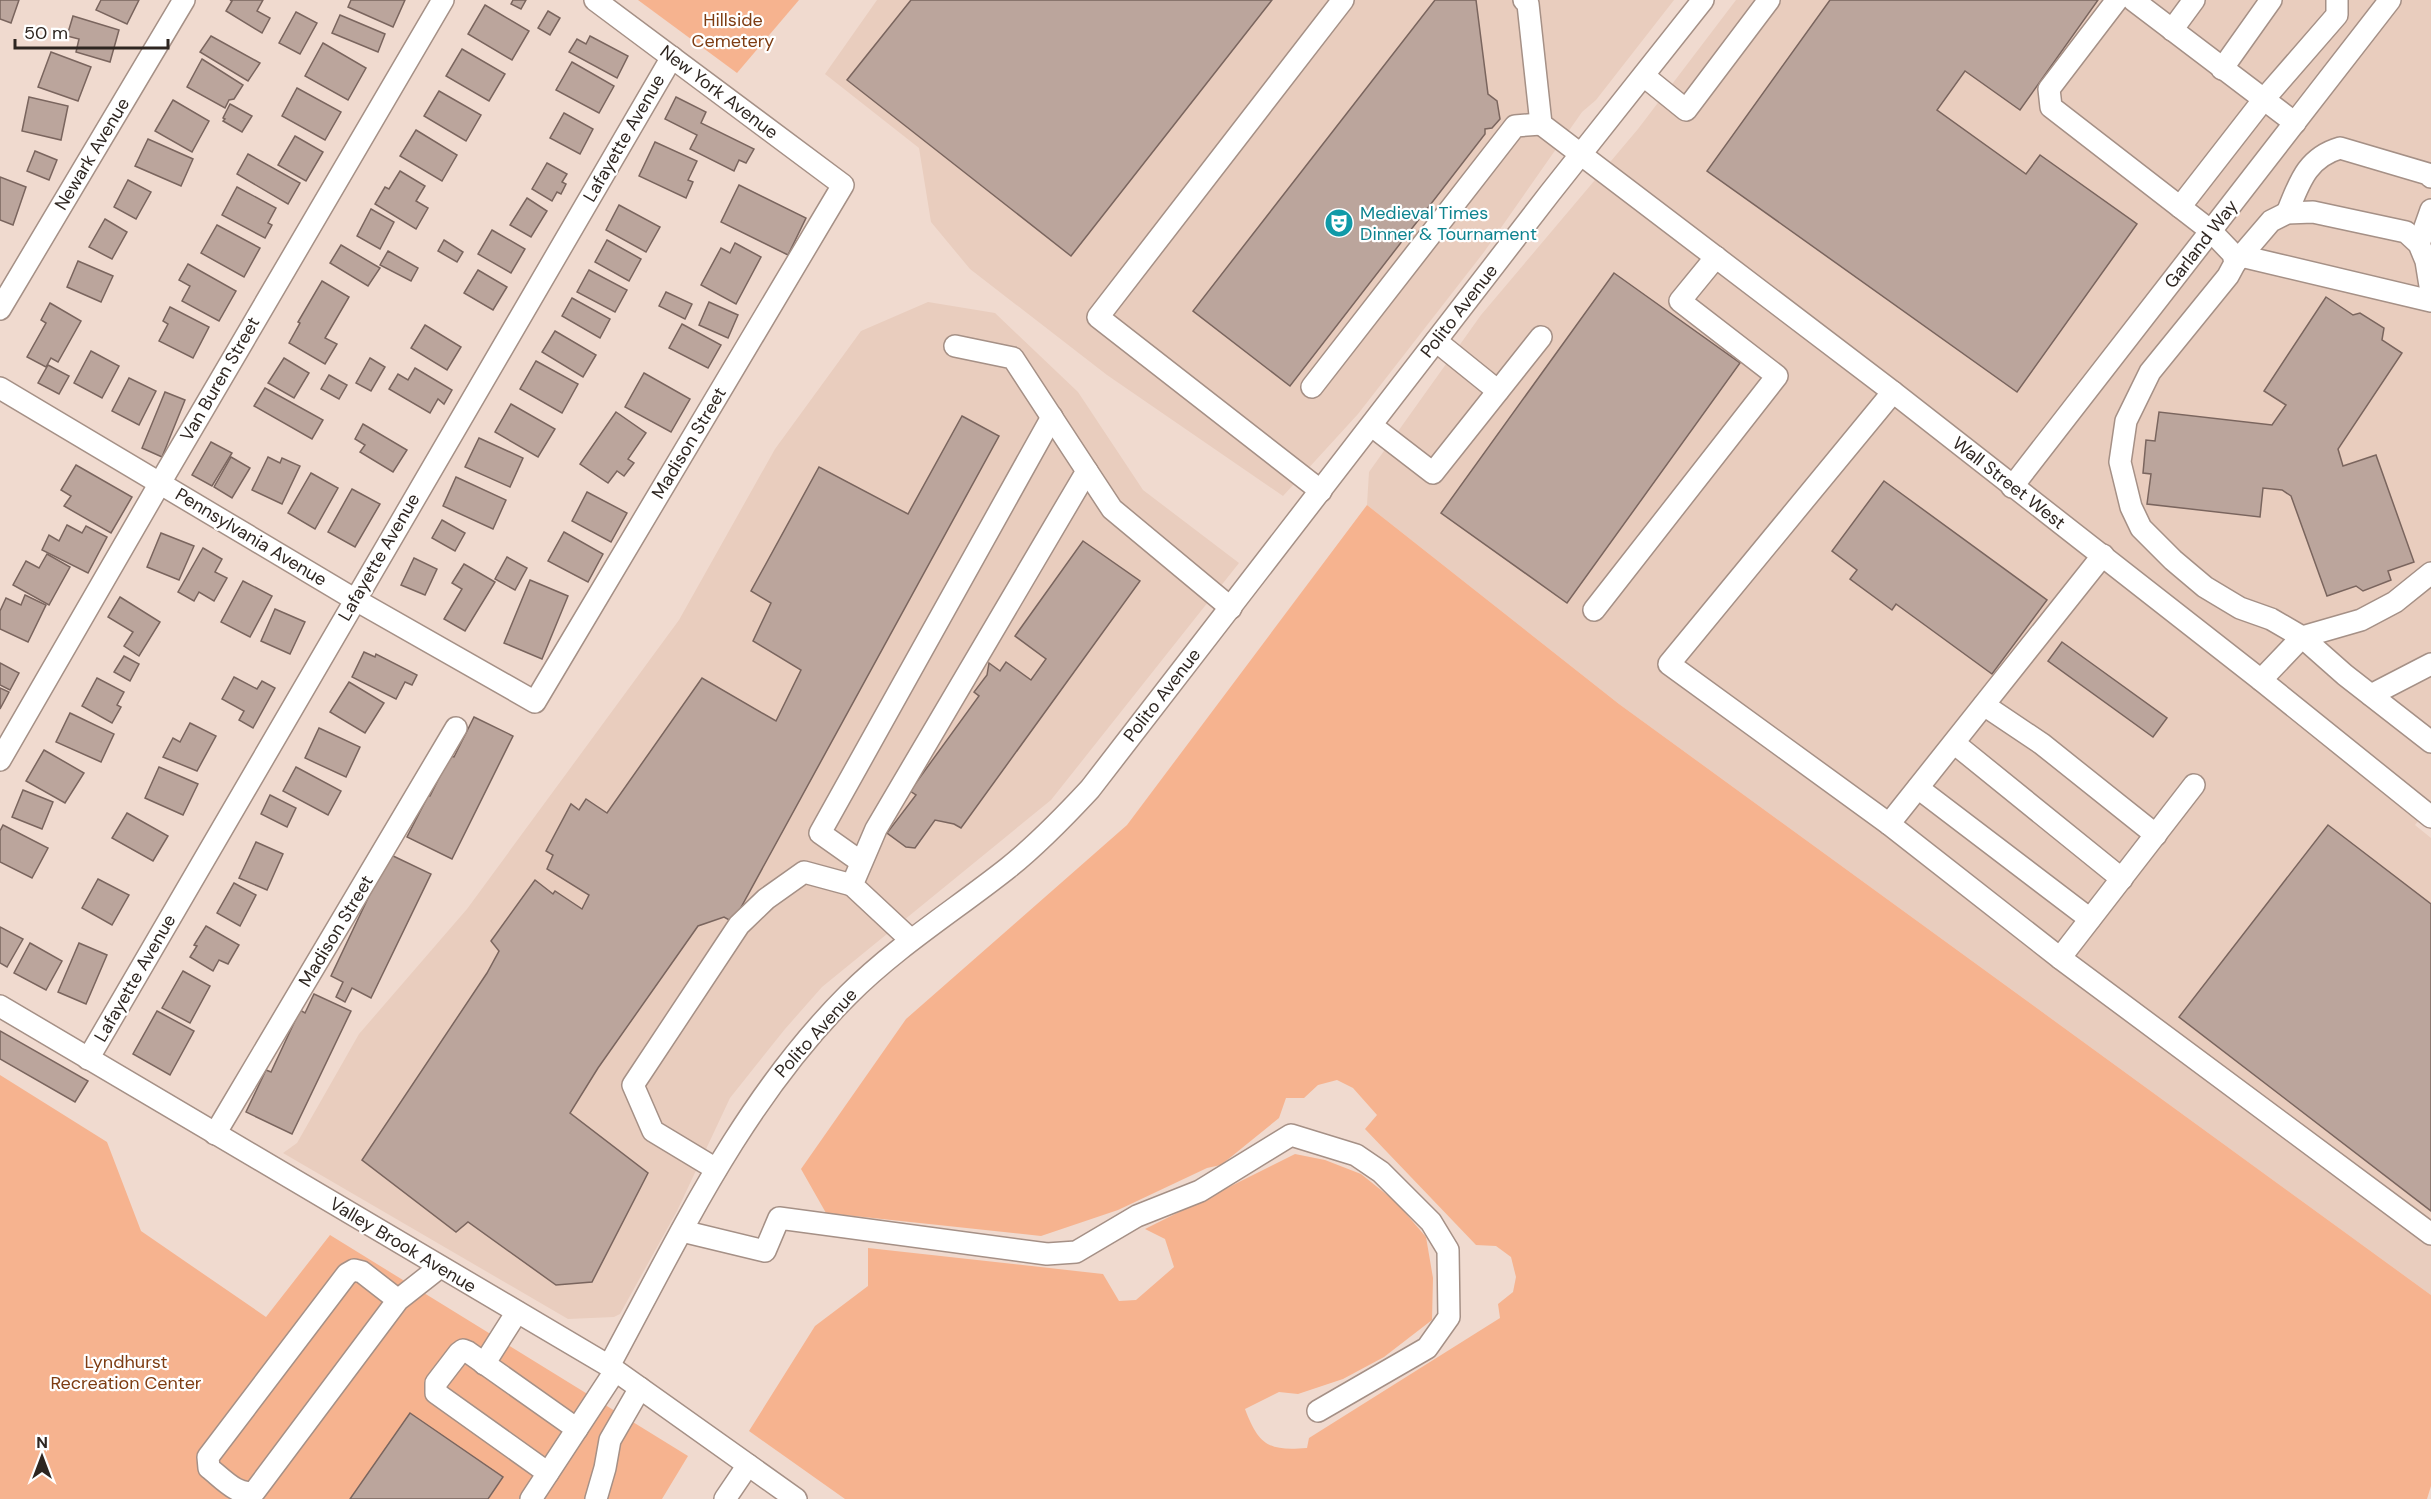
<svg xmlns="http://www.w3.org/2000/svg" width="2431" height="1499" viewBox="0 0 2431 1499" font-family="'DM Sans',sans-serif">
<rect width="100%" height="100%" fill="#f0dacf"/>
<g fill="#e9cdbe">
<polygon points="877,0 1674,0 1596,100 1582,112 1484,252 1358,414 1283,496 1107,375 970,269 931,222 919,148 825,74"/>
<polygon points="1736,0 2431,0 2431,805 2415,825 2431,838 2431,1295 1619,704 1367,505 1369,472 1481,315 1638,129"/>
<polygon points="928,302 995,313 1078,392 1143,490 1239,563 1051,800 822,987 785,1029 730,1098 677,1211 620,1314 614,1317 568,1319 283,1153 297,1143 359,1034 467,909 679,620 775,449 861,331"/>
</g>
<g fill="#f6b38f">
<polygon points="638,0 799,0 737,73"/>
<path d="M1367,505L1619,704L2431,1295V1486L2427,1499H845L749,1431L815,1326L868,1286V1248L1103,1274L1119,1301L1136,1300L1174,1267L1165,1239L1145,1229L1295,1154L1325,1160L1361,1174L1396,1202L1426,1237L1433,1278L1432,1320L1384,1357L1343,1379L1298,1394L1279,1392L1245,1409C1259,1446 1269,1451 1307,1448L1309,1438L1500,1318L1498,1304L1513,1292L1516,1277L1511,1257L1496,1246L1476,1245L1365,1129L1377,1115L1353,1088L1337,1080L1318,1085L1304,1098H1286L1279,1118L1221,1165L1207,1168L1118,1210L1041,1236L826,1213L801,1169L906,1019L1127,825Z"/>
<polygon points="0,1075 107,1142 141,1231 266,1317 330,1235 688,1456 662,1499 0,1499"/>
</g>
<g fill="#bba59c" stroke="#7a655e" stroke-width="1.5">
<polygon points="0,0 19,0 11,23 0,19"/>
<polygon points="101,0 139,0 127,24 96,10"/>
<polygon points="230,0 263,0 257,11 270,18 262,33 226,11 232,1"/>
<polygon points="351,0 405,0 393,27 348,7"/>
<polygon points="513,0 526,0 521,9 511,4"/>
<polygon points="911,0 1272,0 1071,256 847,80"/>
<polygon points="1435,0 1476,0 1488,94 1497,101 1500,119 1492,128 1485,129 1485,134 1290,386 1193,311"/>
<polygon points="1830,0 2098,0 2020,110 1965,71 1937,110 2026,174 2040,155 2137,224 2017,392 1707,171"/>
<polygon points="485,5 529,31 512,60 468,34"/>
<polygon points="548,11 560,18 550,35 538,28"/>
<polygon points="296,12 317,23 300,54 279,43"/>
<polygon points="340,15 385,34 378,52 332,33"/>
<polygon points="73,16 119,30 110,62 76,52 79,39 67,36"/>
<polygon points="211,36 260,63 248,81 200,52"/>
<polygon points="590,36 628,56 617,78 569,52 577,39 586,44"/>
<polygon points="323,43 366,68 348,100 305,76"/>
<polygon points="462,49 505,74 489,101 446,76"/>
<polygon points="51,52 91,67 78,101 38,87"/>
<polygon points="202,59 243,85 234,99 229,100 225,108 187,87"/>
<polygon points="572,62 614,86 599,113 556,90"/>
<polygon points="297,88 341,112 325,140 282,116"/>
<polygon points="439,91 481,115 466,141 424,116"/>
<polygon points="29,97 68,106 61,140 22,131"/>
<polygon points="676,97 706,112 701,123 754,149 746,163 739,160 734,171 690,149 697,135 665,119"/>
<polygon points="173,100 209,121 192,152 155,131"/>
<polygon points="230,104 252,116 242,132 223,121 225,119 223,118"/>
<polygon points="564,113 593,129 580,154 550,138"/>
<polygon points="416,130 457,155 442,181 400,156"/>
<polygon points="295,136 323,152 306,181 278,165"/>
<polygon points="148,139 193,159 181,186 135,166"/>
<polygon points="655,142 697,161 688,180 693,182 686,198 639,176"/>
<polygon points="35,151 57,160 49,180 27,171"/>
<polygon points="248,154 300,183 288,204 237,174"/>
<polygon points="547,163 567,174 562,182 566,184 561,194 557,192 552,201 532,189"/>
<polygon points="400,171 425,186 416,201 428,208 416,229 375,204 385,187 389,189"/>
<polygon points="0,177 26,187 13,225 0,220"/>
<polygon points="128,180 151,192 136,219 114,207"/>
<polygon points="739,185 806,218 788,255 721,222"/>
<polygon points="237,187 276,208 268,223 272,225 265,238 222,215"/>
<polygon points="527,198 547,211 531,237 510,225"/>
<polygon points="619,205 660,227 646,252 606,230"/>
<polygon points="371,209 394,222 380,249 357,236"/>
<polygon points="105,219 127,232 112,259 89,247"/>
<polygon points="217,225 260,248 244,277 201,253"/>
<polygon points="492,230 525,249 511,273 478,254"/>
<polygon points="444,240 463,252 457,262 438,251"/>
<polygon points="607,240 641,259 629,281 595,262"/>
<polygon points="735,243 761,257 736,304 701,285 721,248 730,253"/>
<polygon points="341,245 380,268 368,286 330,263"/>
<polygon points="388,251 418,268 411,281 380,265"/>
<polygon points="78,261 113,276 101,302 67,287"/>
<polygon points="188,264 236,291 219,321 182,301 190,286 179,280"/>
<polygon points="478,270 507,287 493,310 464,293"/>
<polygon points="589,270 627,290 615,312 577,292"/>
<polygon points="1614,273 1740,363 1567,603 1441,513"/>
<polygon points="322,281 349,297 325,338 337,344 325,364 289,343 300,323 298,322"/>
<polygon points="666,292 692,304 685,319 659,306"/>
<polygon points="2326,297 2353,315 2360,313 2384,328 2382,340 2402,353 2338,449 2343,466 2376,455 2414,562 2388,571 2391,580 2363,591 2356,586 2327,596 2291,496 2282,490 2263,488 2260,517 2147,504 2151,474 2143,473 2146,440 2155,441 2159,412 2272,425 2286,405 2264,391"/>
<polygon points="572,298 610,319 600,338 562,316"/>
<polygon points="709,302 738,315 728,338 699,325"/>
<polygon points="50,303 81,321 58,362 51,358 46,367 27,357 46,323 41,320"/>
<polygon points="170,307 209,327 193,358 159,341 168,324 163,321"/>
<polygon points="682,324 721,345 708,368 669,348"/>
<polygon points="425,325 461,347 447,370 411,348"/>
<polygon points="555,331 596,355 583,377 542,352"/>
<polygon points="91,351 119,366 102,398 74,383"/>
<polygon points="284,358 309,373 294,398 268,383"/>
<polygon points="370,358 385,367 371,391 356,383"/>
<polygon points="536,361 578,384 562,413 520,389"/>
<polygon points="48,365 69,376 59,394 38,383"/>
<polygon points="415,368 452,390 444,404 438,399 430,413 389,389 398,374 408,380"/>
<polygon points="644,373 690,399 671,432 625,407"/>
<polygon points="329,375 347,385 339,399 321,389"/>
<polygon points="129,378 156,391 139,425 112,411"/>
<polygon points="265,388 323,420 312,439 254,406"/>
<polygon points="165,392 185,400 162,457 142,448"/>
<polygon points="511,404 555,429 538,457 495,432"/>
<polygon points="616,412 646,433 628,459 634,463 624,476 617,471 608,483 580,464"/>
<polygon points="962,416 999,436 733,922 724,917 698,926 598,1068 570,1113 648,1173 592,1282 556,1285 468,1222 456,1232 362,1160 487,973 499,951 491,941 535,880 553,894 555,891 582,909 589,895 547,869 553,855 546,851 571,804 579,810 586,799 607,813 702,678 776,721 801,670 753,641 771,603 751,591 819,467 908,514"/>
<polygon points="363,424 407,450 393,472 360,452 365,445 355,439"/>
<polygon points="479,438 523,458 510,487 465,467"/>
<polygon points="211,442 232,453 212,486 192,475"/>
<polygon points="231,457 250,468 232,498 214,487"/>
<polygon points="268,457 280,463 282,458 300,466 282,504 252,490"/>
<polygon points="76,465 132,497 111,533 64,506 71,496 61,490"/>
<polygon points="311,473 338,488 315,529 288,513"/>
<polygon points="456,477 506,500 493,529 443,506"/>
<polygon points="1884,481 2047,600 1992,674 1896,604 1892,610 1850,579 1857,570 1832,551"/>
<polygon points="352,489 380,504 355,547 328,532"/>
<polygon points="587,492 627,513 611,542 572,521"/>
<polygon points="442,520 465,533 455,551 432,538"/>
<polygon points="67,525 82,533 86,526 107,537 88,573 42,550 49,535 59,541"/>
<polygon points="564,532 603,554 588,582 548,561"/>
<polygon points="161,533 194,546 179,580 147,567"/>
<polygon points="1083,541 1140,581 961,828 954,824 935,820 915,848 906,847 887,833 916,795 910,791 979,696 974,692 987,675 989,663 1000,671 1006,662 1031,680 1046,659 1015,636"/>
<polygon points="203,548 222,559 215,572 227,578 214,601 199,592 194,601 178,592"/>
<polygon points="47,554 70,567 49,605 13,585 26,561 39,568"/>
<polygon points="507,557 527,568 515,590 495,579"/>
<polygon points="414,558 437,569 425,595 401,585"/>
<polygon points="464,564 495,582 465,631 444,619 462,589 452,583"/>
<polygon points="530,580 568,596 542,659 504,643"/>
<polygon points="243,581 272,596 250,637 221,622"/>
<polygon points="25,595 46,605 28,642 0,629 0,611 6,598 21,605"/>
<polygon points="120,597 160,622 139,656 124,646 133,632 108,617"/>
<polygon points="275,609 305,622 290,654 261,641"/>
<polygon points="2062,642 2167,718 2153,737 2048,661"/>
<polygon points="364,652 375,657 376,654 417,675 412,685 405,682 396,699 352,677"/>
<polygon points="124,656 139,664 130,681 114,672"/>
<polygon points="0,663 19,673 10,690 0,685"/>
<polygon points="234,677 257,689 262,681 275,688 253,728 239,720 244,711 222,699"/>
<polygon points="97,678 124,692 117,705 121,707 112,723 82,706"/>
<polygon points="349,682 384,703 365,733 330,712"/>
<polygon points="0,688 9,692 0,709"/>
<polygon points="70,713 114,734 101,762 56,742"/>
<polygon points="474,717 513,736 452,859 407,837 428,796 430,796 450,756 454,757"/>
<polygon points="190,723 216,736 197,771 163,757 173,738 180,742"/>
<polygon points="319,728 360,747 346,777 305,758"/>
<polygon points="44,750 84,773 65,803 26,781"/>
<polygon points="159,767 198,784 183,815 145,798"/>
<polygon points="296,767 341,791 328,815 283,791"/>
<polygon points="23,790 53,802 42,829 12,817"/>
<polygon points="270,795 296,808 287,827 261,814"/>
<polygon points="127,813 168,836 153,861 112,838"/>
<polygon points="3,825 48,848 32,878 0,862 0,831"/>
<polygon points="2328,825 2431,904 2431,1211 2179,1017"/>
<polygon points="256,842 283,854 267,890 239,878"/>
<polygon points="389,854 431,874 371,998 352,988 345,1002 336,997 343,982 331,976"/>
<polygon points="98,879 129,895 112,925 82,908"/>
<polygon points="234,883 256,895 240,926 217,913"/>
<polygon points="206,926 239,945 228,964 219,960 213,971 190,957 197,946 194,945"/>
<polygon points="0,927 23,939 7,967 0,963"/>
<polygon points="30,943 62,961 46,990 14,973"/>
<polygon points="79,943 107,955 86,1004 58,992"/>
<polygon points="183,971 210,986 190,1023 162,1008"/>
<polygon points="314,994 351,1011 292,1134 246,1112 266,1070 271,1072 300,1010 305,1013"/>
<polygon points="157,1011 194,1031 170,1075 133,1054"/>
<polygon points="0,1031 88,1081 75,1102 0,1059"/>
<polygon points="410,1413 503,1477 488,1499 350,1499"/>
</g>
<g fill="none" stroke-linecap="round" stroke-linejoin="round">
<g stroke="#a59086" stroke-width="24">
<g id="minor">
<polyline points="1524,0 1528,4 1541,124 1893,392 2261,680 2431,817"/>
<polyline points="2117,0 2049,89 2051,107 2211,231 2233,254 2235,263 2228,276 2150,372 2126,421 2120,462 2131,507 2141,528 2173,560 2205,587 2240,608 2271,619 2302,637 2261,680"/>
<polyline points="2133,0 2295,123"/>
<polyline points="2172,30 2194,0"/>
<polyline points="2222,69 2271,0"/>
<polyline points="1644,76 1686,110 1769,0"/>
<polyline points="2180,207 2264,99 2337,15 2337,0"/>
<path d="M2287,213C2299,184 2306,158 2340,148L2428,174L2431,177"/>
<polyline points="2419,244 2431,210"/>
<polyline points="2241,256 2431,301"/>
<polyline points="2235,263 2271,221 2287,213 2313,212 2406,232 2419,244 2426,261 2431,292"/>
<polyline points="0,309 184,0"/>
<polyline points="1436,341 1498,391"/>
<polyline points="1312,387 1515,126 1541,124"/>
<polyline points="0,388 354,599 535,702 843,185 595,0"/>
<polyline points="1893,392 1669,664 1889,824 2103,555"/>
<polyline points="1372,426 1433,473 1541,337"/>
<polyline points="1087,471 1112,509 1231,608"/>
<polyline points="2012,487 2390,0"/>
<polyline points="1321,491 1098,317 1343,0"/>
<polyline points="1594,610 1777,376 1680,301 1716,257"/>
<polyline points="2302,637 2345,675 2431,742"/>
<polyline points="2302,637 2361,620 2395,602 2431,573"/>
<polyline points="2371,695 2431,664"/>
<polyline points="1984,705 2042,744 2156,835"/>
<polyline points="1954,743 2122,879"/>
<polyline points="0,760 160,483 443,0"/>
<polyline points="2194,785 2060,958 2431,1234"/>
<polyline points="1918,788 2090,919"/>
<polyline points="1889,824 2060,958"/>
<polyline points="861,862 820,833 1052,417"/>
<polyline points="911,940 852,885 876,829 1087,471 1013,358 955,346"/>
<polyline points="0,1006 609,1366 796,1499"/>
<polyline points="88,1059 672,57"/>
<polyline points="215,1134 456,728"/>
<polyline points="716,1169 653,1131 633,1085 739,925 766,899 804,872 852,885"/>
<polyline points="682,1231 765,1251 779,1218 1047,1254 1076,1252 1137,1216 1200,1191 1291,1135 1356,1155 1381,1172 1431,1222 1448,1250 1449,1317 1427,1348 1318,1411"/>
<path d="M398,1300L362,1272L354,1270L347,1274L208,1457L209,1468C222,1478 239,1498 255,1491L398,1300L440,1267"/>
<polyline points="484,1364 517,1312"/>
<path d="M609,1366C680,1235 742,1101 848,995C897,946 955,910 1008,868C1038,844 1064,817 1090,789L1550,193L1703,0"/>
<polyline points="548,1473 436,1393 436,1383 459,1353 463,1350 468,1352 577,1429"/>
<polyline points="531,1499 615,1371"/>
<polyline points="596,1499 605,1468 610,1440 640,1388"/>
<polyline points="725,1499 748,1465"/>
</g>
</g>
<use href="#minor" stroke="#fff" stroke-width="21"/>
</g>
<defs>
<g id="theatre-disc" transform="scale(1.5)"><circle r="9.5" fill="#0f9aa8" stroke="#fff"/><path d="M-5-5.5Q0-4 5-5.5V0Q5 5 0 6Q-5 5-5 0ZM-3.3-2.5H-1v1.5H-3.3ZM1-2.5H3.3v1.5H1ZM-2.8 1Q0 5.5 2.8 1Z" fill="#fff"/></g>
</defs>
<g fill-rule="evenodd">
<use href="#theatre-disc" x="1339" y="223"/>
</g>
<g text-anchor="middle" stroke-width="4.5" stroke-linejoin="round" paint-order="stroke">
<g font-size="18" fill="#7d3c12" stroke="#fff">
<text x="733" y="26">Hillside<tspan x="733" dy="21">Cemetery</tspan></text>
<text x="126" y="1368">Lyndhurst<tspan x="126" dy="21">Recreation Center</tspan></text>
</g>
<g font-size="18" fill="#2e2621" stroke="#fff">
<text transform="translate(719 92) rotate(37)" y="6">New York Avenue</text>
<text transform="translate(624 138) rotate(-60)" y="6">Lafayette Avenue</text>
<text transform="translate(92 154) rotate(-59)" y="6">Newark Avenue</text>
<text transform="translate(2201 244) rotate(-52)" y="6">Garland Way</text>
<text transform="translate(1459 311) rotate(-52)" y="6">Polito Avenue</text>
<text transform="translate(220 379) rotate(-60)" y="6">Van Buren Street</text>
<text transform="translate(689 443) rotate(-59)" y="6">Madison Street</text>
<text transform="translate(2009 483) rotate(38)" y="6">Wall Street West</text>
<text transform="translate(251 537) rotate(31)" y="6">Pennsylvania Avenue</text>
<text transform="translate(379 557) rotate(-60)" y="6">Lafayette Avenue</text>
<text transform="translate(1162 695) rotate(-52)" y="6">Polito Avenue</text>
<text transform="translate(336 931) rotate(-59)" y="6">Madison Street</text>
<text transform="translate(135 978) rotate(-60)" y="6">Lafayette Avenue</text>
<text transform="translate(816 1033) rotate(-48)" y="6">Polito Avenue</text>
<text transform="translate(403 1245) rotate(31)" y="6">Valley Brook Avenue</text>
</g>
<g font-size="18" fill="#0d838f" stroke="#fff" text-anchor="start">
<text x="1360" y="219">Medieval Times<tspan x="1360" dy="21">Dinner &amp; Tournament</tspan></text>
</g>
</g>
<g transform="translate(42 1457)" stroke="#ffffff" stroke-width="4.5" paint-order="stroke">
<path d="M0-4.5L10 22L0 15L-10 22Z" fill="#2e2621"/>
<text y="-9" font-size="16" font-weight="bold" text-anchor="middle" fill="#2e2621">N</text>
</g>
<path d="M15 39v9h153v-9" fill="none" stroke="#2e2621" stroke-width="3"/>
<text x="24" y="39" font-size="18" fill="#2e2621" stroke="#ffffff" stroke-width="4.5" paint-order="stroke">50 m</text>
</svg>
